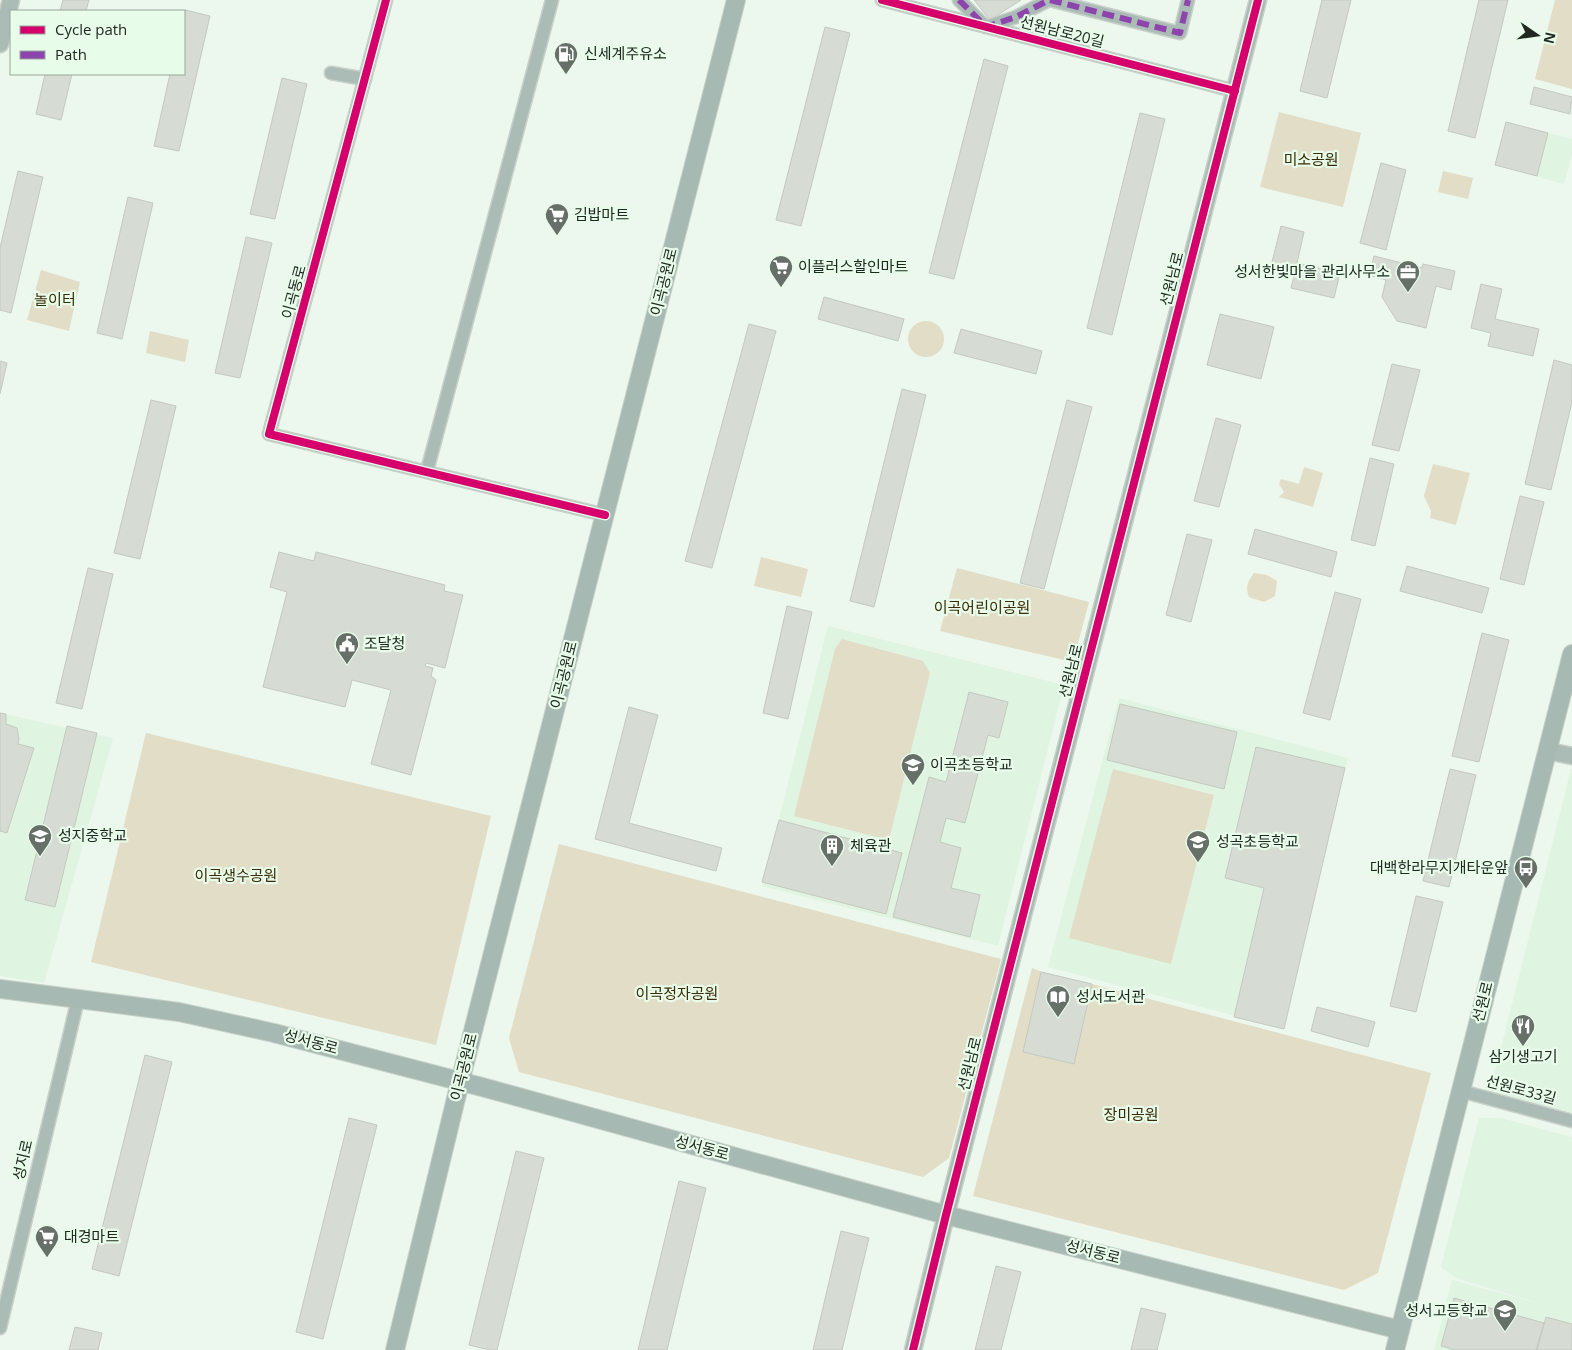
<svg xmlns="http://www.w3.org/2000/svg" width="1572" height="1350" viewBox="0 0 1572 1350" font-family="'Open Sans','Noto Sans KR',sans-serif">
<rect width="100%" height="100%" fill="#ecf7ed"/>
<g fill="#e0f4e2">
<polygon points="1506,122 1572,139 1572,155 1564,184 1495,165"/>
<polygon points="828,626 1064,685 998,946 762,886"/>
<polygon points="1119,698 1348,758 1278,1027 1048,967"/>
<polygon points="0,713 113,738 44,983 0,976"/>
<polygon points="1571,769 1572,769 1572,1121 1488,1100"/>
<polygon points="1479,1118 1501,1118 1572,1137 1572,1350 1434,1350 1452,1280 1544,1305 1456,1278 1441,1267"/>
</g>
<g fill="#e2ddc6">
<polygon points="1555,0 1572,0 1572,89 1535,79"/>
<polygon points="1279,112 1361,133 1343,207 1260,187"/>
<polygon points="1443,171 1473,178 1468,199 1438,192"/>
<polygon points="41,270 80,282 69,331 27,320"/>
<circle cx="926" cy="339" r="18"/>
<polygon points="150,331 189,340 185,362 146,353"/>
<polygon points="1433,464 1470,473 1456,525 1430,518 1431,511 1424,496"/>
<polygon points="1304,467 1323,473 1313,507 1279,497 1284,492 1279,484 1281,479 1299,484"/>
<polygon points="761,557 808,569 801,597 754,586"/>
<polygon points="957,568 1089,602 1073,662 940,631"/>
<path d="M1254,573L1267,575L1277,581L1275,596L1264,602L1249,597C1245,587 1248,581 1254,573Z"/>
<polygon points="842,639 923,661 930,673 889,840 794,816 835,649"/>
<polygon points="146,733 491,816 436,1045 91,962"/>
<polygon points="1113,769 1214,795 1171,964 1069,938"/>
<polygon points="559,844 1001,959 949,1158 923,1177 519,1072 509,1038"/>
<polygon points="1032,968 1042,972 1092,984 1431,1073 1378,1273 1344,1290 973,1196"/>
</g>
<g fill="#d6dcd3" stroke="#c3c9c0">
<polygon points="63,0 89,0 86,11 60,11"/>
<polygon points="974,0 1021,0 990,20"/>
<polygon points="1322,0 1351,0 1327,98 1300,91"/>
<polygon points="1479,0 1508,0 1475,138 1448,131"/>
<polygon points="185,10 210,16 179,151 154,146 170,74 184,74 184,17"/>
<polygon points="825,27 850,33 801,226 776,220"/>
<polygon points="984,59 1008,66 954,279 929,273"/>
<polygon points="45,74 72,74 61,120 36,114"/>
<polygon points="282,78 307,84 275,219 250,214"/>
<polygon points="1534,87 1572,97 1570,114 1530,104"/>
<polygon points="1140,113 1165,119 1112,335 1087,328"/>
<polygon points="1506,122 1548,133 1537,176 1495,165"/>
<polygon points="1381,163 1406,170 1386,250 1360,243"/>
<polygon points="18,171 43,177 11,313 0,310 0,248"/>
<polygon points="128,197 153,203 122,339 97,333"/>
<polygon points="1281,226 1304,232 1297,263 1340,273 1334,298 1291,288 1294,276 1270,270"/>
<polygon points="246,237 272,243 240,378 215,373"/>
<polygon points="1374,256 1422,268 1423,264 1455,271 1451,290 1436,286 1426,328 1397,321 1382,297 1386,280 1369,275"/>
<polygon points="1481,284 1502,289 1495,319 1539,329 1533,356 1488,346 1491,333 1471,328"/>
<polygon points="824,297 904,319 898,341 818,319"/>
<polygon points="1220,314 1274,327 1261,379 1207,365"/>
<polygon points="749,324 776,331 712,568 685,561"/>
<polygon points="961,329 1042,351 1036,374 954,353"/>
<polygon points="1554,360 1572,365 1572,402 1551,490 1525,484"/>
<polygon points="0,361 7,363 0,394"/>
<polygon points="1392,364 1420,370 1399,451 1372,445"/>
<polygon points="902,389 926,395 874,607 850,601"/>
<polygon points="151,400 176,406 140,559 114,553"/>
<polygon points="1067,400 1092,407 1044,589 1020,583"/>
<polygon points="1216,418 1241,425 1219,507 1194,501"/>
<polygon points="1370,458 1394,464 1375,546 1351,540"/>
<polygon points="1520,496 1544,502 1524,585 1500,579"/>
<polygon points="1255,529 1337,552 1331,577 1248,554"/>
<polygon points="1187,534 1212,540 1191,622 1166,615"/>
<polygon points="279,552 314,561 316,552 445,585 444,591 463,595 445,668 426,663 425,666 433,668 431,676 436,680 411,775 371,764 391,690 352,680 345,707 263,687 287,592 270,587"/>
<polygon points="1407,566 1489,588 1482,613 1400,591"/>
<polygon points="88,568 113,574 82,709 56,703"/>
<polygon points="1335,592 1361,599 1330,720 1303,713"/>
<polygon points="787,606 812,612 788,719 763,713"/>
<polygon points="1482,633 1509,640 1479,762 1452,756"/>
<polygon points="969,692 1008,702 999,738 988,735 965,823 946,818 940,842 961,848 951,888 980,895 970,937 893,917 929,777 946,782"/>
<polygon points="1120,704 1237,732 1224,789 1107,760"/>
<polygon points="629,707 658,715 629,823 722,848 716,871 595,839"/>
<polygon points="0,713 6,714 6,724 17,728 19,739 18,744 34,748 7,833 0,831"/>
<polygon points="67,726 97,733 55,907 25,900"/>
<polygon points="1256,747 1345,768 1284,1029 1234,1017 1264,888 1225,878"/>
<polygon points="1450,769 1476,775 1449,887 1423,881"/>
<polygon points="779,820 902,853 886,914 762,882"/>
<polygon points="1416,896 1443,902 1416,1012 1390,1006"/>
<polygon points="1041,972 1092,984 1074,1064 1023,1052"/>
<polygon points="1317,1007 1375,1022 1368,1047 1311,1031"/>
<polygon points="145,1055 172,1062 119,1276 92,1269"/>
<polygon points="349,1118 377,1125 323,1339 296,1332"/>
<polygon points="516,1151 544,1158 497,1350 490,1350 469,1345"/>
<polygon points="679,1181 706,1188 667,1350 638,1350"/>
<polygon points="841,1231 869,1238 842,1350 813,1350"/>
<polygon points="996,1266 1021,1272 1001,1350 975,1350"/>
<polygon points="1454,1298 1544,1323 1536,1350 1455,1350 1441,1346"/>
<polygon points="1141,1308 1166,1314 1157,1350 1131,1350"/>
<polygon points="1546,1317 1572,1324 1572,1350 1537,1350"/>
<polygon points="75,1327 102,1333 98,1350 69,1350"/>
</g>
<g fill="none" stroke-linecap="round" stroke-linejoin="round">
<g stroke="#c8d1c9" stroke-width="15">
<g id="minor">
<polyline points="386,0 269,434 605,515"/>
<polyline points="882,0 1235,91"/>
<polyline points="959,0 986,27 1016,17 1049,0"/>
<polyline points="1050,0 1180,33 1188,0"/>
<polyline points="331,73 365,79"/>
<polyline points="427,471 552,0"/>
<polyline points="1461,1091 1572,1121"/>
<polyline points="0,1328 78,999"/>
</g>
</g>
<g stroke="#c8d1c9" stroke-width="19">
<g id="tertiary">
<polyline points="0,44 11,0"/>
<polyline points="1548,751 1572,756"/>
<polyline points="913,1350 946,1215 1258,0"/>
</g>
</g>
<g stroke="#c8d1c9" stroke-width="20">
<g id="secondary">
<polyline points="0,989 179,1012 274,1033 482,1087 946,1215 1400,1330"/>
<polyline points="395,1350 460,1082 736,0"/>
<polyline points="1395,1350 1572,654"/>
</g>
</g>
<use href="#minor" stroke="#abbbb6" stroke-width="12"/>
<use href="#tertiary" stroke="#abbbb6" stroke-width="16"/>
<use href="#secondary" stroke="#a6b9b2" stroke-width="18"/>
<g stroke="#8e44ad" stroke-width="6" stroke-dasharray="12 6" stroke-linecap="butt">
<polyline points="959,0 986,27 1016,17 1049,0"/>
<polyline points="1050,0 1180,33 1188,0"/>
</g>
<g stroke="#e7fce9" stroke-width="11">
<g id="cycleway">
<polyline points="386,0 269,434 605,515"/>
<polyline points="882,0 1235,91"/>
<polyline points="913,1350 946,1215 1258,0"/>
</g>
</g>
<use href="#cycleway" stroke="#d6006c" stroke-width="8"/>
</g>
<defs>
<g id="fuel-pin" transform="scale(1.25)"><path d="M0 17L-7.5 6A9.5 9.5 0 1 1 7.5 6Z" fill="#677068" stroke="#e7fce9"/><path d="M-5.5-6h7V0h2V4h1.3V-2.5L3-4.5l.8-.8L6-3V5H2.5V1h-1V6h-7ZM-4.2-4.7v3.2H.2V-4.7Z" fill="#fff"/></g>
<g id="supermarket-pin" transform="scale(1.25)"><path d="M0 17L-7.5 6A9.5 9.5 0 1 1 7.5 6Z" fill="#677068" stroke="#e7fce9"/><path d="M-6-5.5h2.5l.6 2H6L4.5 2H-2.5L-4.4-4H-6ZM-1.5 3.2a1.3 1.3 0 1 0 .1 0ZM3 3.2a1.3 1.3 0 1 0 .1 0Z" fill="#fff"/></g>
<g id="office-pin" transform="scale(1.25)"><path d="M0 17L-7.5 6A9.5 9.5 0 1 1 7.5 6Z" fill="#677068" stroke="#e7fce9"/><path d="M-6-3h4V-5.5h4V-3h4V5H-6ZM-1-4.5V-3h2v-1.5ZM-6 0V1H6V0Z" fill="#fff"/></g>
<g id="civic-pin" transform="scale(1.25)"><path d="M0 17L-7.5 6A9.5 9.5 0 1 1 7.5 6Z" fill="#677068" stroke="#e7fce9"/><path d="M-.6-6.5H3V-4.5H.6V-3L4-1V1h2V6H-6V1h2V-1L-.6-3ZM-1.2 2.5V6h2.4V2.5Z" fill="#fff"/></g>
<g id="school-pin" transform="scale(1.25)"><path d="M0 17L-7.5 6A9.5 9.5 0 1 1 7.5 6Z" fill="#677068" stroke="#e7fce9"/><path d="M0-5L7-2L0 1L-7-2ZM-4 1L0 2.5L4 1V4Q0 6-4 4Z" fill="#fff"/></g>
<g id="building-pin" transform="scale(1.25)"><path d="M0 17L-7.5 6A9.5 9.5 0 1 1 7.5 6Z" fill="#677068" stroke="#e7fce9"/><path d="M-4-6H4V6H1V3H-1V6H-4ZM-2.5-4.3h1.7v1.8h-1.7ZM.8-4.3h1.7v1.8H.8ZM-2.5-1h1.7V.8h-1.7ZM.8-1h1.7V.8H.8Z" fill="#fff"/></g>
<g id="bus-pin" transform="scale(1.25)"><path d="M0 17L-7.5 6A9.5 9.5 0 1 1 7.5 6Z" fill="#677068" stroke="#e7fce9"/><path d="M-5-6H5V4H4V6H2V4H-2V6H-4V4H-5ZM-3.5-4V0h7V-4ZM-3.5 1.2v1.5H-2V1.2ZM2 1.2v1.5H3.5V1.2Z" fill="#fff"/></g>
<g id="library-pin" transform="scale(1.25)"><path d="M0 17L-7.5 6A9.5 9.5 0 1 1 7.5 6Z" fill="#677068" stroke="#e7fce9"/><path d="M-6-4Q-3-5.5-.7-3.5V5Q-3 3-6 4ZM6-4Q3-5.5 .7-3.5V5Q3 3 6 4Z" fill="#fff"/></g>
<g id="restaurant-pin" transform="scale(1.25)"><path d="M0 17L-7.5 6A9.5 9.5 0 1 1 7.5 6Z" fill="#677068" stroke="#e7fce9"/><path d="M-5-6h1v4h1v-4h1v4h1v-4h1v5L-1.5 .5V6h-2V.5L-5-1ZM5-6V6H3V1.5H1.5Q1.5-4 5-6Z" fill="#fff"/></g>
</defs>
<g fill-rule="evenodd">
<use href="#fuel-pin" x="566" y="54"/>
<use href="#supermarket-pin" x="557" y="215"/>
<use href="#supermarket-pin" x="781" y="267"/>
<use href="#office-pin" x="1408" y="272"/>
<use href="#civic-pin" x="347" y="644"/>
<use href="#school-pin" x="913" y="765"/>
<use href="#school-pin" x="40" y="836"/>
<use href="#school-pin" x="1198" y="842"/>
<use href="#building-pin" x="832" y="846"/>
<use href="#bus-pin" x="1526" y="868"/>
<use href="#library-pin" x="1058" y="997"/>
<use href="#restaurant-pin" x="1523" y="1026"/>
<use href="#supermarket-pin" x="47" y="1237"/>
<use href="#school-pin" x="1505" y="1311"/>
</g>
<g text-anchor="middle" stroke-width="4.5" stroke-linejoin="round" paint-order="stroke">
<g font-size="15" fill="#202821" stroke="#e7fce9">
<text transform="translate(1062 32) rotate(14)" y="5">선원남로20길</text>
<text transform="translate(1172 279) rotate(-76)" y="5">선원남로</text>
<text transform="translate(664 282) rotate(-76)" y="5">이곡공원로</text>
<text transform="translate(294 292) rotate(-75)" y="5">이곡동로</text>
<text transform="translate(1071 671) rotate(-76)" y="5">선원남로</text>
<text transform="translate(564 675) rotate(-76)" y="5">이곡공원로</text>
<text transform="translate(1483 1002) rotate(-76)" y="5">선원로</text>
<text transform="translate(311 1042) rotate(15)" y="5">성서동로</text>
<text transform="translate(970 1064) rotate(-76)" y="5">선원남로</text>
<text transform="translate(464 1067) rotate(-76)" y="5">이곡공원로</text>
<text transform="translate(1521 1090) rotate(15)" y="5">선원로33길</text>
<text transform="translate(702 1148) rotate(15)" y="5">성서동로</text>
<text transform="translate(23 1160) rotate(-77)" y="5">성지로</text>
<text transform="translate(1093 1252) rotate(14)" y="5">성서동로</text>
</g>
<g font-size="15" fill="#202821" stroke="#e7fce9" text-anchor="start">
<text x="584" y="59">신세계주유소</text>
<text x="574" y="220">김밥마트</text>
<text x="798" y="272">이플러스할인마트</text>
<text x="1390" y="277" text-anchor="end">성서한빛마을 관리사무소</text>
<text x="364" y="649">조달청</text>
<text x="930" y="770">이곡초등학교</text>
<text x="58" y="841">성지중학교</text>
<text x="1216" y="847">성곡초등학교</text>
<text x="850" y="851">체육관</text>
<text x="1508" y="873" text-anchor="end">대백한라무지개타운앞</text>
<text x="1076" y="1002">성서도서관</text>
<text x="1523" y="1062" text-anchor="middle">삼기생고기</text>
<text x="64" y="1242">대경마트</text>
<text x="1488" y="1316" text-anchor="end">성서고등학교</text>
</g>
<g font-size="15" fill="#3c2b08" stroke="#e7fce9">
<text x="1311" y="165">미소공원</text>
<text x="55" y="305">놀이터</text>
<text x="982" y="613">이곡어린이공원</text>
<text x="236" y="881">이곡생수공원</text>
<text x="677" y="999">이곡정자공원</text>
<text x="1131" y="1120">장미공원</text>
</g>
</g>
<rect x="10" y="10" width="175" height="65" fill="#e7fce9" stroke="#97a799"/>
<rect x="20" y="26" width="25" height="8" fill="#d6006c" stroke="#97a799"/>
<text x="55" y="35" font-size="15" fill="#202821">Cycle path</text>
<rect x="20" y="51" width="25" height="8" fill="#8e44ad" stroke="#97a799"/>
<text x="55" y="60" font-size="15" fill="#202821">Path</text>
<g transform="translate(1537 35) rotate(103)" stroke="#e7fce9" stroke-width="4" paint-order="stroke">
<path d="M0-4L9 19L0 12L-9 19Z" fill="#202821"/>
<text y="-8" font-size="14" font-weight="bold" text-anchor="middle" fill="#202821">N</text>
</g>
</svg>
